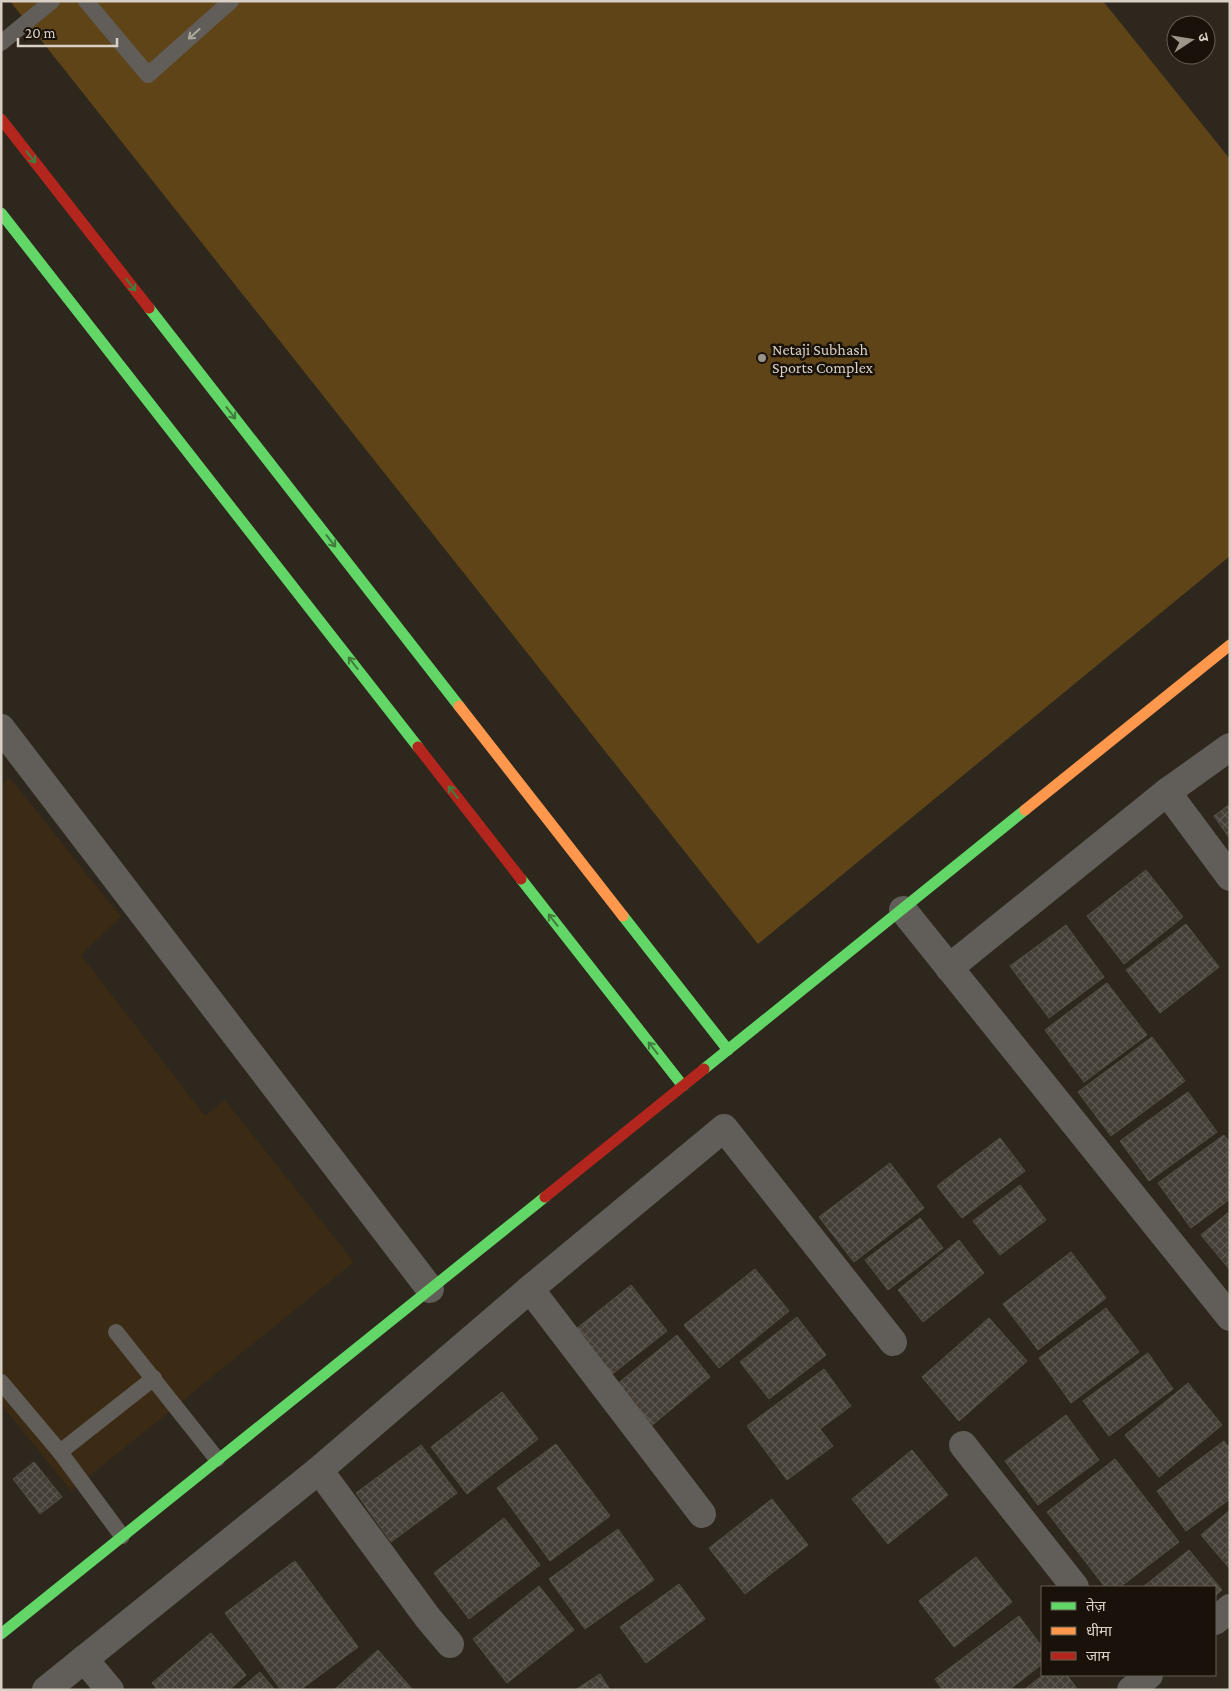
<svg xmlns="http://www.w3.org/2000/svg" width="1231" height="1691" viewBox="0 0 1231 1691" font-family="'Crimson Pro','Noto Sans Devanagari',serif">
<defs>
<pattern id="building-cross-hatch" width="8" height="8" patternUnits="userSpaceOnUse" patternTransform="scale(1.25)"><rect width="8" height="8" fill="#443e36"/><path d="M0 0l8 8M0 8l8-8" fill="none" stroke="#5e5952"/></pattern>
</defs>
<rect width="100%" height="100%" fill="#2e271d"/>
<polygon fill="#3b2b15" points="10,778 121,917 81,955 205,1116 225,1100 354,1262 71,1491 1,1404 1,785"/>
<polygon fill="#5f4418" points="10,1 1103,1 1230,159 1230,556 758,944"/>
<g fill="url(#building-cross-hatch)" stroke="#555047">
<polygon points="1230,804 1230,839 1214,816"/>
<polygon points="1146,870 1183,917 1124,964 1087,916"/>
<polygon points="1186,924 1219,967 1160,1013 1126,970"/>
<polygon points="1066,925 1104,977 1049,1018 1010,966"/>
<polygon points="1107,983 1147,1035 1084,1082 1045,1030"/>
<polygon points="1152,1037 1185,1081 1111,1136 1078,1092"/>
<polygon points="1188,1092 1217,1132 1149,1181 1120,1141"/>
<polygon points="1224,1135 1230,1143 1230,1199 1191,1228 1158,1183"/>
<polygon points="1000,1138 1025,1171 962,1218 937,1186"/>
<polygon points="890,1163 924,1208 854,1262 819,1217"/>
<polygon points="1020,1185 1046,1220 1000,1255 973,1221"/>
<polygon points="1230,1211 1230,1270 1201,1235"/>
<polygon points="920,1218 943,1248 888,1290 865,1260"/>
<polygon points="959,1240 984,1273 923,1322 898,1290"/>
<polygon points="1071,1252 1106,1298 1038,1350 1003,1304"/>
<polygon points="755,1269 789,1311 719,1368 684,1325"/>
<polygon points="631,1285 667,1331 611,1375 576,1329"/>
<polygon points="1106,1308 1139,1352 1071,1403 1039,1358"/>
<polygon points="797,1317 826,1355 769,1399 740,1362"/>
<polygon points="989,1318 1027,1361 959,1421 922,1377"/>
<polygon points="677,1335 710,1377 650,1427 616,1385"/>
<polygon points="1148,1353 1173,1389 1109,1436 1083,1401"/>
<polygon points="824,1369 851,1406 820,1429 833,1446 787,1480 747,1426"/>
<polygon points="1188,1383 1222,1425 1159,1477 1125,1435"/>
<polygon points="502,1392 538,1439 467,1494 431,1447"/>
<polygon points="1066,1415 1099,1460 1038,1505 1005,1461"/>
<polygon points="1224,1441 1230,1449 1230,1499 1186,1531 1157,1491"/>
<polygon points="556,1444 610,1516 550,1561 497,1488"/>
<polygon points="421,1445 457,1493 391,1542 356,1493"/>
<polygon points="912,1450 948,1495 888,1544 852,1499"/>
<polygon points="1115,1459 1179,1542 1120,1587 1105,1587 1047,1512"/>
<polygon points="34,1462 62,1497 40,1514 13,1479"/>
<polygon points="772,1499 808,1545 745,1594 709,1548"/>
<polygon points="1230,1510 1230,1569 1201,1535"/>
<polygon points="504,1518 540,1565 469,1619 434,1573"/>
<polygon points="618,1529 654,1580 585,1629 549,1579"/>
<polygon points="1189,1550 1222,1590 1215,1596 1215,1587 1143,1587"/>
<polygon points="976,1557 1012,1602 954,1647 919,1601"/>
<polygon points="295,1561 358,1647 300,1690 281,1690 225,1613"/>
<polygon points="679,1584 705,1619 646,1663 620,1627"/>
<polygon points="539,1586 574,1630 507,1683 473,1639"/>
<polygon points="1019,1616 1042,1647 1042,1664 1009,1690 943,1690 935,1679"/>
<polygon points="211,1633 246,1675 229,1690 158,1690 152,1683"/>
<polygon points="378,1650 412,1689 334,1690"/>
<polygon points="260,1672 275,1690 239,1690"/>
<polygon points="600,1674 610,1690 575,1690"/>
<polygon points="1043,1675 1067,1675 1078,1690 1024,1690"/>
</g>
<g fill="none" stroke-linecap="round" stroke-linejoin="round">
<g stroke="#615d58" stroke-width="16">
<polyline points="86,1 148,75 231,1"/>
<polyline points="1,43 52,1"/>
<polyline points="116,1332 217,1459"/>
<polyline points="1,1382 60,1452 122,1536"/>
<polyline points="60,1452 154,1378"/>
</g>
<g stroke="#615d58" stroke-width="28">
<polyline points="1,728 430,1289"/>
<polyline points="1167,792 1230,877"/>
<polyline points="903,910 1230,1317"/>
<polyline points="949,968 1167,792 1230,747"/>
<polyline points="530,1289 702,1514"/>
<polyline points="963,1445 1075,1587"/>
<polyline points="319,1470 428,1618 450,1644"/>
<polyline points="1215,1621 1230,1608"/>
<polyline points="84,1659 110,1690"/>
<polyline points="46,1690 319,1470 530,1289 724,1128 893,1342"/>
<polyline points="1131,1690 1149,1675"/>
</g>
<g stroke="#63d668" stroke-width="11">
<polyline points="1,213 418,747"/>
<polyline points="149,308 459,706"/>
<polyline points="521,879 683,1086"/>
<polyline points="623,916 728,1050"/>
<polyline points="704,1069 1025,810"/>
<polyline points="1,1634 545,1197"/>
</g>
<g stroke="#ff974d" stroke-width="11">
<polyline points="459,706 623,916"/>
<polyline points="1025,810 1230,645"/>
</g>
<g stroke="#b3261e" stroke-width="11">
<polyline points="1,119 149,308"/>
<polyline points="418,747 521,879"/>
<polyline points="545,1197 704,1069"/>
</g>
</g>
<defs><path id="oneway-shaft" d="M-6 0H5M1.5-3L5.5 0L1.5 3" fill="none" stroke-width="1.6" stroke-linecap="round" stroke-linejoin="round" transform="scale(1.25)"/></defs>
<use stroke="#aea89f" href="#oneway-shaft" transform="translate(194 34) rotate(138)"/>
<g stroke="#417e3e">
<use href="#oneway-shaft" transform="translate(31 157) rotate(52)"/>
<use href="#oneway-shaft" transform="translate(131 285) rotate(52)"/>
<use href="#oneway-shaft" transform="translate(231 413) rotate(52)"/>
<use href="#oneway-shaft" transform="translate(331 541) rotate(52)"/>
<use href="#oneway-shaft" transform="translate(353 663) rotate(-128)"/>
<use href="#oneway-shaft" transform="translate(453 792) rotate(-128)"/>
<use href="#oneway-shaft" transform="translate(553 920) rotate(-128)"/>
<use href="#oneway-shaft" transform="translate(653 1048) rotate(-128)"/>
</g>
<circle fill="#9c958a" stroke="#18120a" stroke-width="2" cx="762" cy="358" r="5"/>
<g text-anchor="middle" stroke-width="5" stroke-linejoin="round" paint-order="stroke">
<g font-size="16" fill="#d8d0c5" stroke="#18120a" text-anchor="start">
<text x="772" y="355">Netaji Subhash<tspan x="772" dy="18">Sports Complex</tspan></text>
</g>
</g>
<rect width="1231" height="1691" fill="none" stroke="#d8d0c5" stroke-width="5"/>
<rect x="1041" y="1586" width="175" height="90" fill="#18120a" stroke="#655e55"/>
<rect x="1051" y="1602" width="25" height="8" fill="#63d668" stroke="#655e55"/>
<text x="1086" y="1611" font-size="15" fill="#d8d0c5">तेज़</text>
<rect x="1051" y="1627" width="25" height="8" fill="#ff974d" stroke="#655e55"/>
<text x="1086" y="1636" font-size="15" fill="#d8d0c5">धीमा</text>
<rect x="1051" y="1652" width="25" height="8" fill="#b3261e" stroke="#655e55"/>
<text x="1086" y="1661" font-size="15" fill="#d8d0c5">जाम</text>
<g transform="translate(1191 40) rotate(78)"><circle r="24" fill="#18120a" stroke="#655e55"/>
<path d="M0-4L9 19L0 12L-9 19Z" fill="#9c958a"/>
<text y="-8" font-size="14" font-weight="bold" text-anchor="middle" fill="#d8d0c5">उ</text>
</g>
<path d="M18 38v8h99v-8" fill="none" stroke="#d8d0c5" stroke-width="2.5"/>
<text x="25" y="38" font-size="15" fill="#d8d0c5" stroke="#18120a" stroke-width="4" paint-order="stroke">20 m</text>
</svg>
